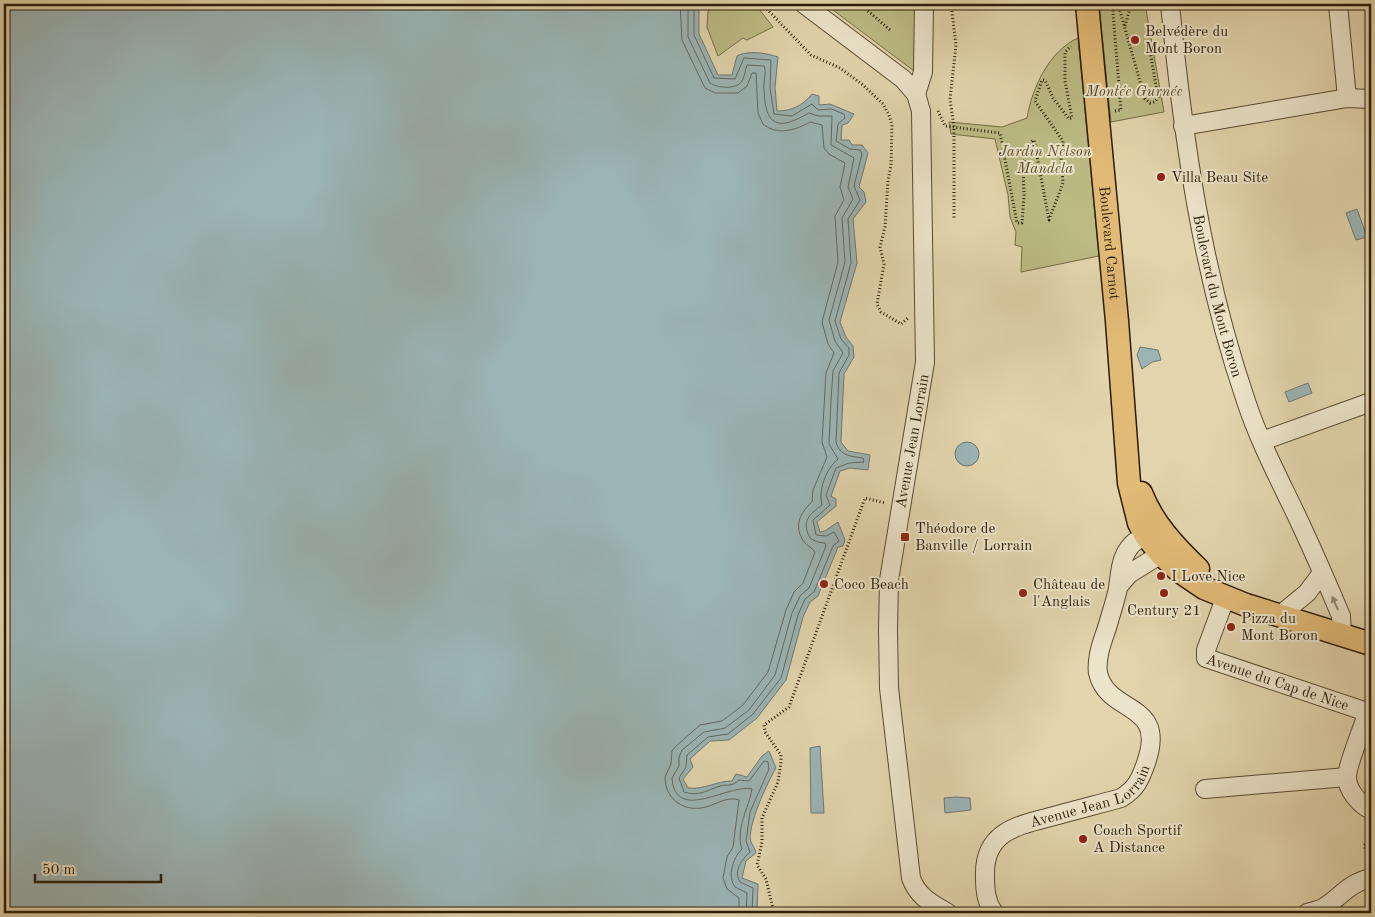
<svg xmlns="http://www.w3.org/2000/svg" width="1375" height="917" viewBox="0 0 1375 917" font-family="'Old Standard TT',serif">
<rect width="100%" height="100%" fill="#e2d5ad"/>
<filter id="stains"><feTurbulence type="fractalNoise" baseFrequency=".004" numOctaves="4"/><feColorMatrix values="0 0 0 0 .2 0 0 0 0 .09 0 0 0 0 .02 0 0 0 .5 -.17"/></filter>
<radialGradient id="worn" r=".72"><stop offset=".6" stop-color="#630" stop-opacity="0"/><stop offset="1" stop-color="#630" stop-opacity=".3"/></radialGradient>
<g fill="#bcbb84" stroke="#746c46">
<polygon points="713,4 755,4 773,27 747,40 743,38 718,56 707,27 708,11"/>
<polygon points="825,4 921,4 918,74"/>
<polygon points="1099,4 1145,4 1164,112 1111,122"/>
<path d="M1078,38L1099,256L1021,272L1022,247L1015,245L1016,232L1010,217L1008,195L995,139L951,134L949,122L1002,127L1027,118C1032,88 1049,51 1078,38Z"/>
</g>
<g fill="#9bb5b6" stroke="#6f7870">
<path d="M4,4H699V34L718,75H732L737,56C747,50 767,53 778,57L775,87L777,111C792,111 802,106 812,94L819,96V105L830,104L854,114L848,123L842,125L841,140H849L852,145H862L868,153L859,187L864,192L866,202L853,219L857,263L840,322L846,337L853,346L854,357L844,374L841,442L848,451L870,455L868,470L850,468L840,471L831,496L836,499V506L817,522L820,532L825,531L838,522L845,540L843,546L838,547L818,596L810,602L803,617L786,680L757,718L729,740L710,741L690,759L693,767L683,779L688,788C704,790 716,781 732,781L736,774L747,777L762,756L769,751L776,768C768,781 746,828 751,842C753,846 755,849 756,853L746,861L742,878L758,884L757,913H4Z"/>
<polygon points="1357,209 1367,237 1356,240 1346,213"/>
<polygon points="1140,347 1158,350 1161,360 1152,362 1142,369 1137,355"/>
<polygon points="1308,383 1312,393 1289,402 1285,392"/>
<circle cx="967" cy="454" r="12"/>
<polygon points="820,746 824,813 811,813 810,748"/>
<polygon points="956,797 970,798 971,810 945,813 944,798"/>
</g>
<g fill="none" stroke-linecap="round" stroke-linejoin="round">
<g stroke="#64685e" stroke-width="1">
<path d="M680,4L682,40L705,88L715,93H738L747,86L752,73H756L758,113L763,124C777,136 796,130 810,122L822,125L824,148L829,154L845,163L840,187L844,200L835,216L838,262L822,322L828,344L834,353L826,373L822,442L827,457L813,490L812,502C800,513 793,526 804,542C807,546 813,548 815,552L803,583L794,592L786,610L768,672L743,705L722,721L700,725L677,745L672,751L671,764L665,777C665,799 684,813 706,807C717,804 727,796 739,800L733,847L727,857L723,878L727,889L739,898V913"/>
<path d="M688,4V37L710,83C718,88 736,90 742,81C745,76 745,70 747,65L764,66C767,73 763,81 764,89C765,127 778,131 809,113L818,116H832L831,145L854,158L848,187L853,199L842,218L845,262L829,320L835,341L843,353L833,371L831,400L829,444L838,459C826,469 818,490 822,505C809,515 801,521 810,538L817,542L825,543L826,546L809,588L800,596L792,613L775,675L749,710L725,728L704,732L682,750L679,757V766L672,778C675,824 730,783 752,789C749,808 735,829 742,849C733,858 727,876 735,887L747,893L746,913"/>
<path d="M694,4V35L714,78L735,79L744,58L771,60L770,88L774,114L792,116L812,104L818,110L831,109L844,114L845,118L838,124L836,141L850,149L860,150L862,154L854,186L860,200L848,219L851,263L835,321L841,339L849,348V355L839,373L836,442C840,456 850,456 863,458L864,462L849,463L836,468L826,495L830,505L813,520L816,535L826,536L834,532L839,541L833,546L814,592L805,599L798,615L781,678L753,714L728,734L708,737L687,755L686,767L679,778L684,792C699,797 707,790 720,786C728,784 732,787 739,780L749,781L764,761L768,762L769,769L750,812L746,841L750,852C742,859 733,871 740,882L753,888L752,913"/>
</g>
<g stroke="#5a4a30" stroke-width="20">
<g id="minor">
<path d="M804,4L903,79L916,94L921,111L925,362L889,580L888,630L889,688L911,878C918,897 931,903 948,913"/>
<path id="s1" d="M1170,4C1183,138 1202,273 1246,401C1260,444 1282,484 1301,525C1315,555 1328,585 1341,616L1342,636"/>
<polyline points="1338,4 1347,98"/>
<polyline points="916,94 923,72 924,4"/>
<polyline points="1183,126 1347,98 1371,99"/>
<polyline points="1262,441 1371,402"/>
<path id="s2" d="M1226,596L1206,650V658L1361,710L1366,717C1362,730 1347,765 1347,777C1347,790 1360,805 1371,810"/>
<polyline points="1279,616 1307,593 1322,573"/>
<polyline points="1205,789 1347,777"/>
<path id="s3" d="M994,913C986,902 985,890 985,877C983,829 1021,825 1058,815C1079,809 1100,804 1121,798C1136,789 1140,780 1146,763C1168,700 1108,716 1098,673C1097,668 1098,660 1099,654C1101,643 1106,632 1109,621C1112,610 1116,599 1118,588C1120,575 1120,560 1129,548C1138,535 1151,536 1166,536L1161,554L1129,574L1118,587"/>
<path d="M1307,913C1313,911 1321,910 1326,906C1342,895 1351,882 1371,878"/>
</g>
</g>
<g stroke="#2c1c07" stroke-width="25">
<g id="major">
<path id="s4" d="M1087,4L1117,321L1129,483L1139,523L1146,536L1161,554L1179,571L1204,588L1246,605L1371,644"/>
<path d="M1141,493C1153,524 1175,547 1198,569"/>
</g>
</g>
<g stroke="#2c1c07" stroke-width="3" stroke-dasharray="1 2.5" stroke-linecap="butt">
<polyline points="762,4 811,55 840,68 863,85 883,104 889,115 892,125 891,165 888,181 885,227 880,247 884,264 877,304 881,312 901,324 908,318"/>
<polyline points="860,4 890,30"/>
<polyline points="951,4 956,45 950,99 954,127 954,218"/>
<polyline points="1118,4 1145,99 1150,103 1155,102 1158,97 1149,45 1154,44"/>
<polyline points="755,5 762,4"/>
<polyline points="1125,26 1131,4"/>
<polyline points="938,111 945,126 1000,133 1017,223 1022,223 1024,195 1023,164 1031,142 1034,140 1049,220 1063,183 1061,158 1063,141 1035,101 1042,80 1045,80 1053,98 1069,119 1072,118 1065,81 1065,52 1071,46"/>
<polyline points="1115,111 1121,110 1113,13 1113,6 1116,4"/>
<polyline points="1367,825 1368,842 1364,845 1370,863"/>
<polyline points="774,913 766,879 757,865 762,842 762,818 778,782 781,762 781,755 765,732 764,725 789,707 865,498 885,503"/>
</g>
<use href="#minor" stroke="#ece4ca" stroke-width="18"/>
<use href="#major" stroke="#e1ba76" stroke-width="22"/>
</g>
<defs><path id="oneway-solid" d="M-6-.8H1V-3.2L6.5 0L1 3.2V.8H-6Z" transform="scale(1.25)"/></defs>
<use fill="#968a72" href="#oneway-solid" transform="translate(1335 603) rotate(-113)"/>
<g fill="#8f2418" stroke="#ece4ca" stroke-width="2">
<circle cx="1135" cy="40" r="5"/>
<circle cx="1161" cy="177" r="5"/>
<rect x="900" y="532" width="10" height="10" rx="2.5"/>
<circle cx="1161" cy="576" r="5"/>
<circle cx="824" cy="584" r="5"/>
<circle cx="1023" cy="593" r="5"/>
<circle cx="1164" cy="593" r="5"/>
<circle cx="1231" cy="627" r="5"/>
<circle cx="1083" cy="839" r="5"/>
</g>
<g text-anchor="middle" stroke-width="4" stroke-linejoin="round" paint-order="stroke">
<g font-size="15" fill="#2c1c07" stroke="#ece4ca" text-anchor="start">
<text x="1145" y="36">Belvédère du<tspan x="1145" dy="17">Mont Boron</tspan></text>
<text x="1171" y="182">Villa Beau Site</text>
<text x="915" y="533">Théodore de<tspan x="915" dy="17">Banville / Lorrain</tspan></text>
<text x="1171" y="581">I Love Nice</text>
<text x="834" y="589">Coco Beach</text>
<text x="1033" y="589">Château de<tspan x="1033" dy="17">l'Anglais</tspan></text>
<text x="1164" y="615" text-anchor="middle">Century 21</text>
<text x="1241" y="623">Pizza du<tspan x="1241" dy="17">Mont Boron</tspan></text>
<text x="1093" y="835">Coach Sportif<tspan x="1093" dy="17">A Distance</tspan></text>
</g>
<g font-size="15" font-style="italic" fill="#574c2c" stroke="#ece4ca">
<text x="1134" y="96">Montée Gurnée</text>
<text x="1045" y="156">Jardin Nelson<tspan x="1045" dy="17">Mandela</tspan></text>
</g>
<g font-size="15" fill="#2c1c07" stroke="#ece4ca">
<text dy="5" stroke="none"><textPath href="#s4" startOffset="240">Boulevard Carnot</textPath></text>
<text dy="5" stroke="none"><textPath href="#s1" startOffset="296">Boulevard du Mont Boron</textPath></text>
<text transform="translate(912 441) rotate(-80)" y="5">Avenue Jean Lorrain</text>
<text dy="5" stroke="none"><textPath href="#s2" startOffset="141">Avenue du Cap de Nice</textPath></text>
<text dy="5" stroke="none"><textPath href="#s3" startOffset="184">Avenue Jean Lorrain</textPath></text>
</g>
</g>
<rect width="1375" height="917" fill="none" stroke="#e2d5ad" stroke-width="20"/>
<rect x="5" y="5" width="1365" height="907" fill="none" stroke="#2c1c07" stroke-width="2.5"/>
<rect x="10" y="10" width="1355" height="897" fill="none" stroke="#2c1c07"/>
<path d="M35 874v8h126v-8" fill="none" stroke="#2c1c07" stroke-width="2.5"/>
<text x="42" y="874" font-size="15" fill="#2c1c07" stroke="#ece4ca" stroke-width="4" paint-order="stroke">50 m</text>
<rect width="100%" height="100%" filter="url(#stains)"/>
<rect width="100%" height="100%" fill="url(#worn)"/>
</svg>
